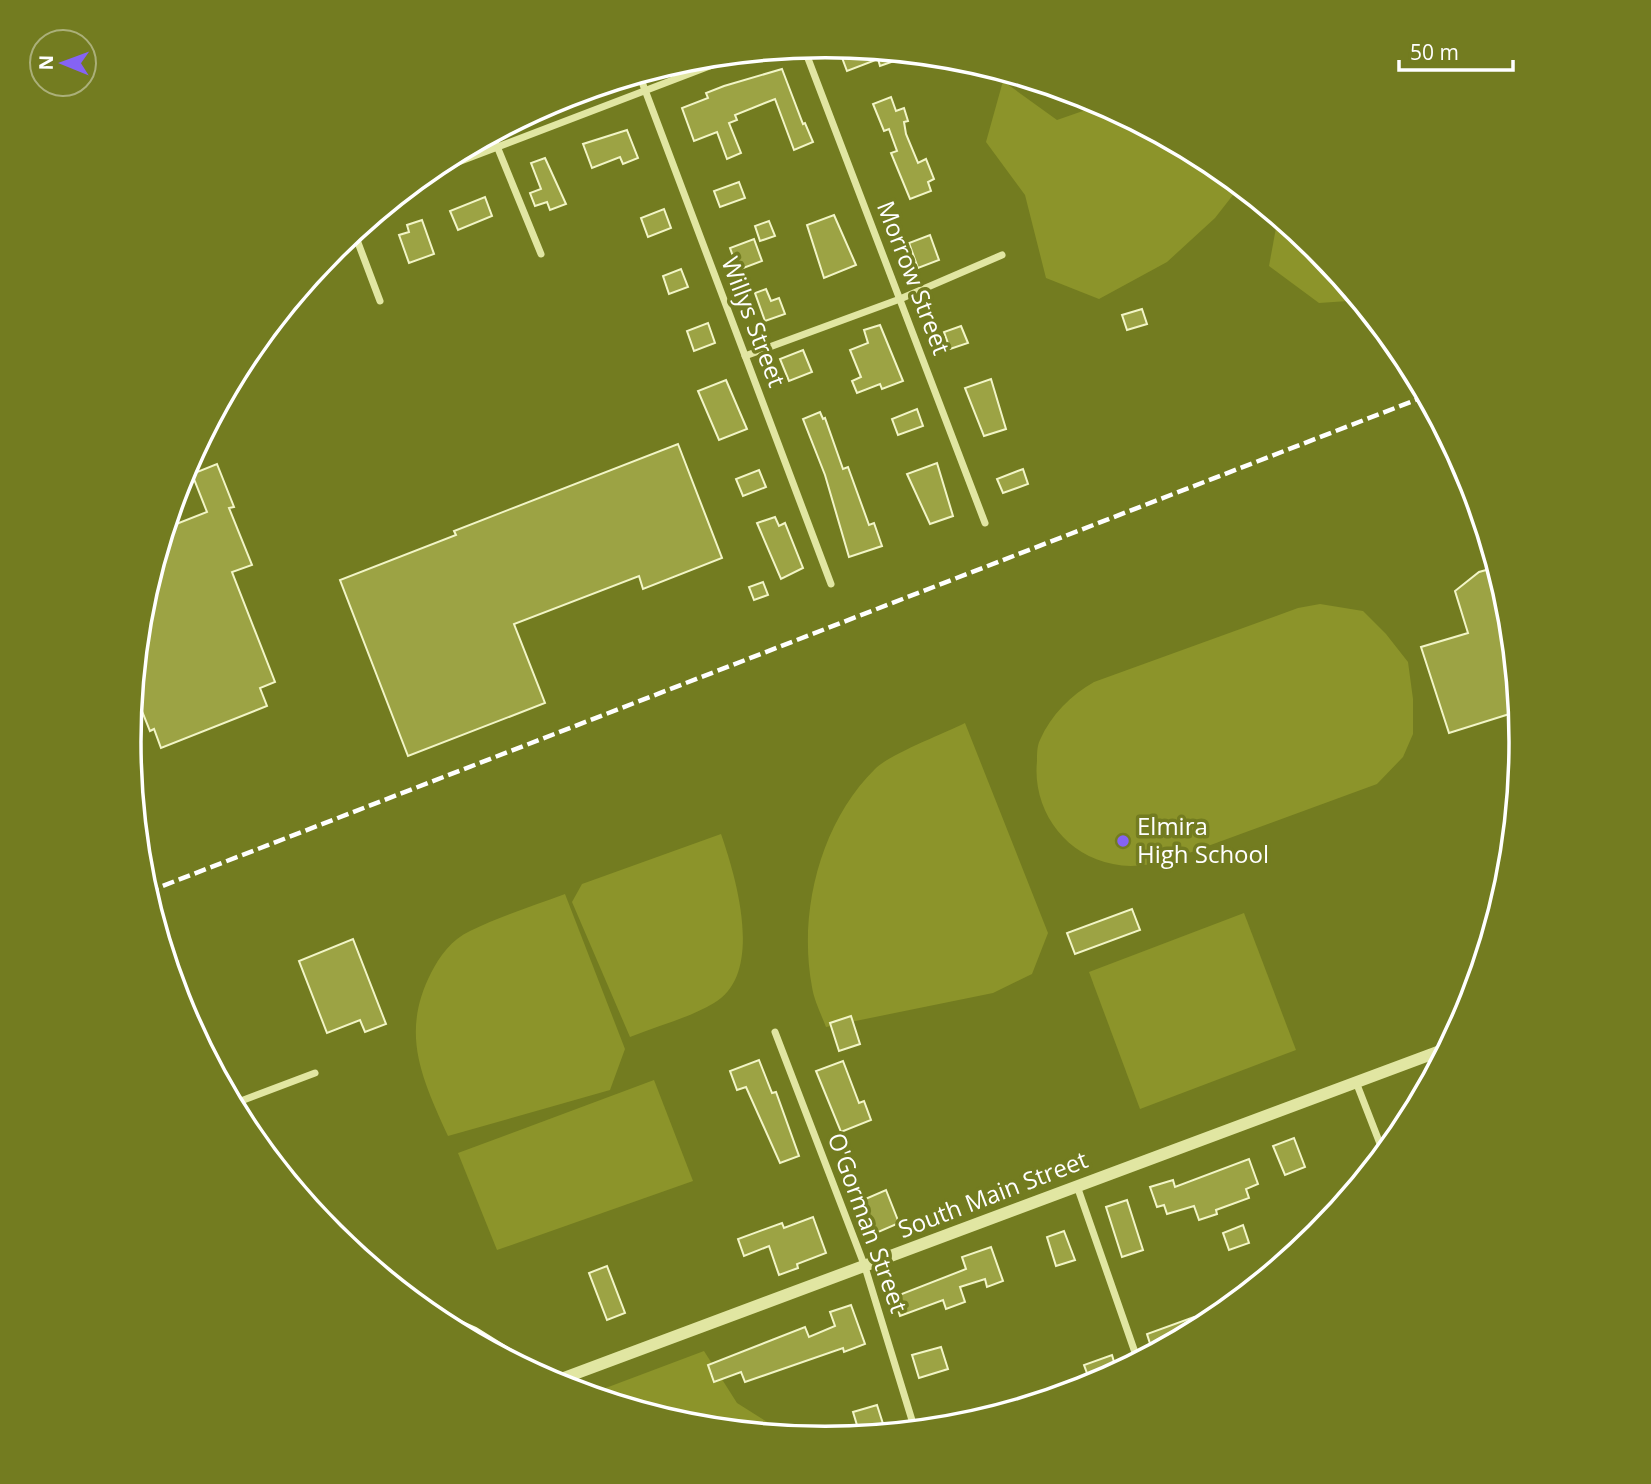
<svg xmlns="http://www.w3.org/2000/svg" width="1651" height="1484" viewBox="0 0 1651 1484" font-family="'Open Sans',sans-serif">
<rect width="100%" height="100%" fill="#737c20"/>
<g fill="#8c942a">
<polygon points="1003,81 1057,120 1103,104 1213,163 1240,186 1215,218 1167,262 1099,299 1046,278 1025,195 986,142"/>
<polygon points="1278,217 1318,250 1356,296 1348,301 1319,303 1269,266"/>
<path d="M1320,604L1363,611L1386,634L1408,662L1413,699V734L1403,757L1377,784L1167,861C1148,865 1131,868 1113,864C1064,855 1032,809 1037,761C1037,754 1037,746 1040,740C1051,715 1071,695 1094,682L1298,608Z"/>
<path d="M965,723L1048,933L1032,974L993,993L826,1027C821,1014 814,1000 812,987C798,913 820,823 875,769C890,754 943,734 965,723Z"/>
<path d="M721,834C736,877 765,974 714,1003C689,1018 657,1026 630,1037L572,902L582,884Z"/>
<path d="M565,894L625,1049L610,1090L448,1136C422,1078 400,1034 431,973C439,957 452,939 470,931C500,916 533,906 565,894Z"/>
<polygon points="1244,913 1296,1050 1140,1109 1089,972"/>
<polygon points="654,1080 693,1181 497,1250 458,1153"/>
<polygon points="704,1351 737,1403 788,1435 689,1425 603,1399 603,1389"/>
</g>
<g fill="#9ca344" stroke="#f2f5c6" stroke-width="2">
<polygon points="838,47 896,52 914,54 880,66 878,59 847,71"/>
<polygon points="782,69 803,124 805,123 813,142 794,150 775,99 735,115 737,120 729,123 741,153 727,159 717,132 694,141 682,108 708,98 706,93 724,86"/>
<polygon points="891,97 896,111 904,108 908,121 904,122 906,134 918,163 926,159 934,179 928,182 931,191 910,199 891,153 897,151 889,129 884,131 873,104"/>
<polygon points="627,130 638,158 623,164 620,157 592,168 583,144"/>
<polygon points="545,158 566,204 550,210 547,202 535,206 530,193 541,189 531,163"/>
<polygon points="739,182 745,198 720,207 714,191"/>
<polygon points="485,197 492,216 458,230 450,211"/>
<polygon points="664,209 671,228 648,237 641,218"/>
<polygon points="834,215 856,265 824,278 807,225"/>
<polygon points="422,220 434,254 409,263 399,235 409,232 407,225"/>
<polygon points="769,221 775,236 760,241 755,226"/>
<polygon points="930,235 939,260 918,268 909,243"/>
<polygon points="754,239 762,261 738,270 730,248"/>
<polygon points="681,269 688,287 669,294 663,276"/>
<polygon points="766,289 771,301 779,298 785,314 765,321 755,293"/>
<polygon points="1142,309 1147,324 1127,330 1122,315"/>
<polygon points="708,323 715,343 694,351 687,331"/>
<polygon points="880,325 903,381 882,389 880,384 857,393 852,381 861,377 850,350 868,343 864,330"/>
<polygon points="961,326 968,343 950,349 944,332"/>
<polygon points="803,350 812,372 789,381 780,359"/>
<polygon points="991,379 1006,429 984,436 965,388"/>
<polygon points="726,380 747,429 719,440 698,391"/>
<polygon points="917,409 923,426 898,435 892,419"/>
<polygon points="820,412 823,419 825,418 843,469 848,467 869,525 874,523 882,546 849,557 825,475 803,419"/>
<polygon points="678,444 722,558 643,589 639,576 514,624 545,703 408,756 340,580 456,535 454,531"/>
<polygon points="937,463 953,516 930,524 907,474"/>
<polygon points="217,464 234,507 229,508 252,565 232,572 275,682 260,688 267,706 161,748 154,729 150,731 134,691 142,606 166,528 207,512 192,474"/>
<polygon points="1023,469 1028,484 1003,493 997,479"/>
<polygon points="759,470 766,487 743,496 736,479"/>
<polygon points="775,517 779,526 785,523 803,568 781,579 757,523"/>
<polygon points="1497,567 1509,607 1519,711 1449,733 1421,647 1468,633 1455,591 1479,572"/>
<polygon points="763,582 768,595 754,600 749,587"/>
<polygon points="1132,909 1140,930 1075,954 1067,933"/>
<polygon points="353,939 386,1024 365,1032 360,1020 327,1033 299,961"/>
<polygon points="851,1016 860,1044 839,1051 830,1023"/>
<polygon points="759,1060 772,1093 776,1092 799,1156 780,1163 746,1087 737,1090 730,1071"/>
<polygon points="843,1061 859,1103 864,1101 871,1120 841,1132 816,1071"/>
<polygon points="1294,1138 1305,1167 1285,1175 1273,1146"/>
<polygon points="1249,1159 1258,1184 1246,1189 1249,1198 1216,1210 1217,1214 1199,1220 1194,1206 1167,1214 1164,1205 1157,1207 1150,1187 1173,1180 1175,1187"/>
<polygon points="886,1190 899,1223 876,1233 863,1200"/>
<polygon points="1127,1200 1143,1250 1122,1257 1106,1207"/>
<polygon points="813,1217 826,1253 797,1264 798,1268 779,1275 769,1246 744,1256 738,1239 782,1223 784,1228"/>
<polygon points="1243,1225 1249,1243 1229,1250 1223,1233"/>
<polygon points="1064,1231 1075,1260 1056,1266 1047,1237"/>
<polygon points="991,1247 1003,1281 987,1287 985,1279 960,1287 965,1302 946,1309 943,1300 900,1316 894,1297 966,1269 962,1257"/>
<polygon points="607,1266 625,1313 607,1320 589,1273"/>
<polygon points="851,1305 865,1344 844,1352 843,1348 745,1382 741,1372 714,1382 708,1365 805,1327 809,1337 835,1326 830,1312"/>
<polygon points="1194,1317 1198,1329 1153,1353 1147,1334"/>
<polygon points="941,1347 948,1369 919,1378 912,1355"/>
<polygon points="1112,1355 1117,1372 1091,1384 1084,1365"/>
<polygon points="877,1405 885,1430 860,1435 853,1412"/>
</g>
<g fill="none" stroke-linecap="round" stroke-linejoin="round">
<g stroke="#e1e6a2" stroke-width="7">
<polyline points="804,48 985,523"/>
<polyline points="639,74 831,584"/>
<polyline points="492,134 541,254"/>
<polyline points="424,175 741,54"/>
<polyline points="354,232 380,301"/>
<polyline points="745,356 900,299 1002,255"/>
<polyline points="775,1032 865,1267 915,1430"/>
<polyline points="1356,1082 1384,1154"/>
<polyline points="233,1104 315,1073"/>
<polyline points="1077,1186 1138,1361"/>
</g>
<polyline stroke="#e1e6a2" stroke-width="12" points="553,1382 1448,1048"/>
<polyline stroke="#fafde3" stroke-width="18" points="434,1318 472,1335 514,1361"/>
<polyline stroke="#fff" stroke-width="4.5" stroke-dasharray="12 5" stroke-linecap="butt" points="147,892 1426,396"/>
</g>
<circle fill="#8563f4" stroke="#737c20" stroke-width="2.5" cx="1123" cy="841" r="7"/>
<g text-anchor="middle" stroke-width="7" stroke-linejoin="round" paint-order="stroke">
<g font-size="24" fill="#fff" stroke="#737c20">
<text transform="translate(913 278) rotate(69)" y="8">Morrow Street</text>
<text transform="translate(753 322) rotate(69)" y="8">Willys Street</text>
<text transform="translate(993 1195) rotate(-21)" y="8">South Main Street</text>
<text transform="translate(867 1223) rotate(70)" y="8">O'Gorman Street</text>
</g>
<g font-size="24" fill="#fff" stroke="#737c20" text-anchor="start">
<text x="1137" y="835">Elmira<tspan x="1137" dy="28">High School</tspan></text>
</g>
</g>
<path d="M0 0H1651V1484H0ZM141 742a684 684 0 1 1 1368 0a684 684 0 1 1-1368 0Z" fill="#737c20" fill-rule="evenodd"/>
<path fill="none" stroke="#fff" stroke-width="3.5" d="M141 742a684 684 0 1 1 1368 0a684 684 0 1 1-1368 0Z"/>
<g transform="translate(63 63) rotate(271)"><circle r="33" fill="#737c20" stroke="#abb079" stroke-width="2"/>
<path d="M0-5L12 26L0 18L-12 26Z" fill="#8563f4"/>
<text y="-10" font-size="19" font-weight="bold" text-anchor="middle" fill="#ffffff">N</text>
</g>
<path d="M1399 60v10h114v-10" fill="none" stroke="#ffffff" stroke-width="3.5"/>
<text x="1410" y="60" font-size="21" fill="#ffffff" stroke="#737c20" stroke-width="5" paint-order="stroke">50 m</text>
</svg>
